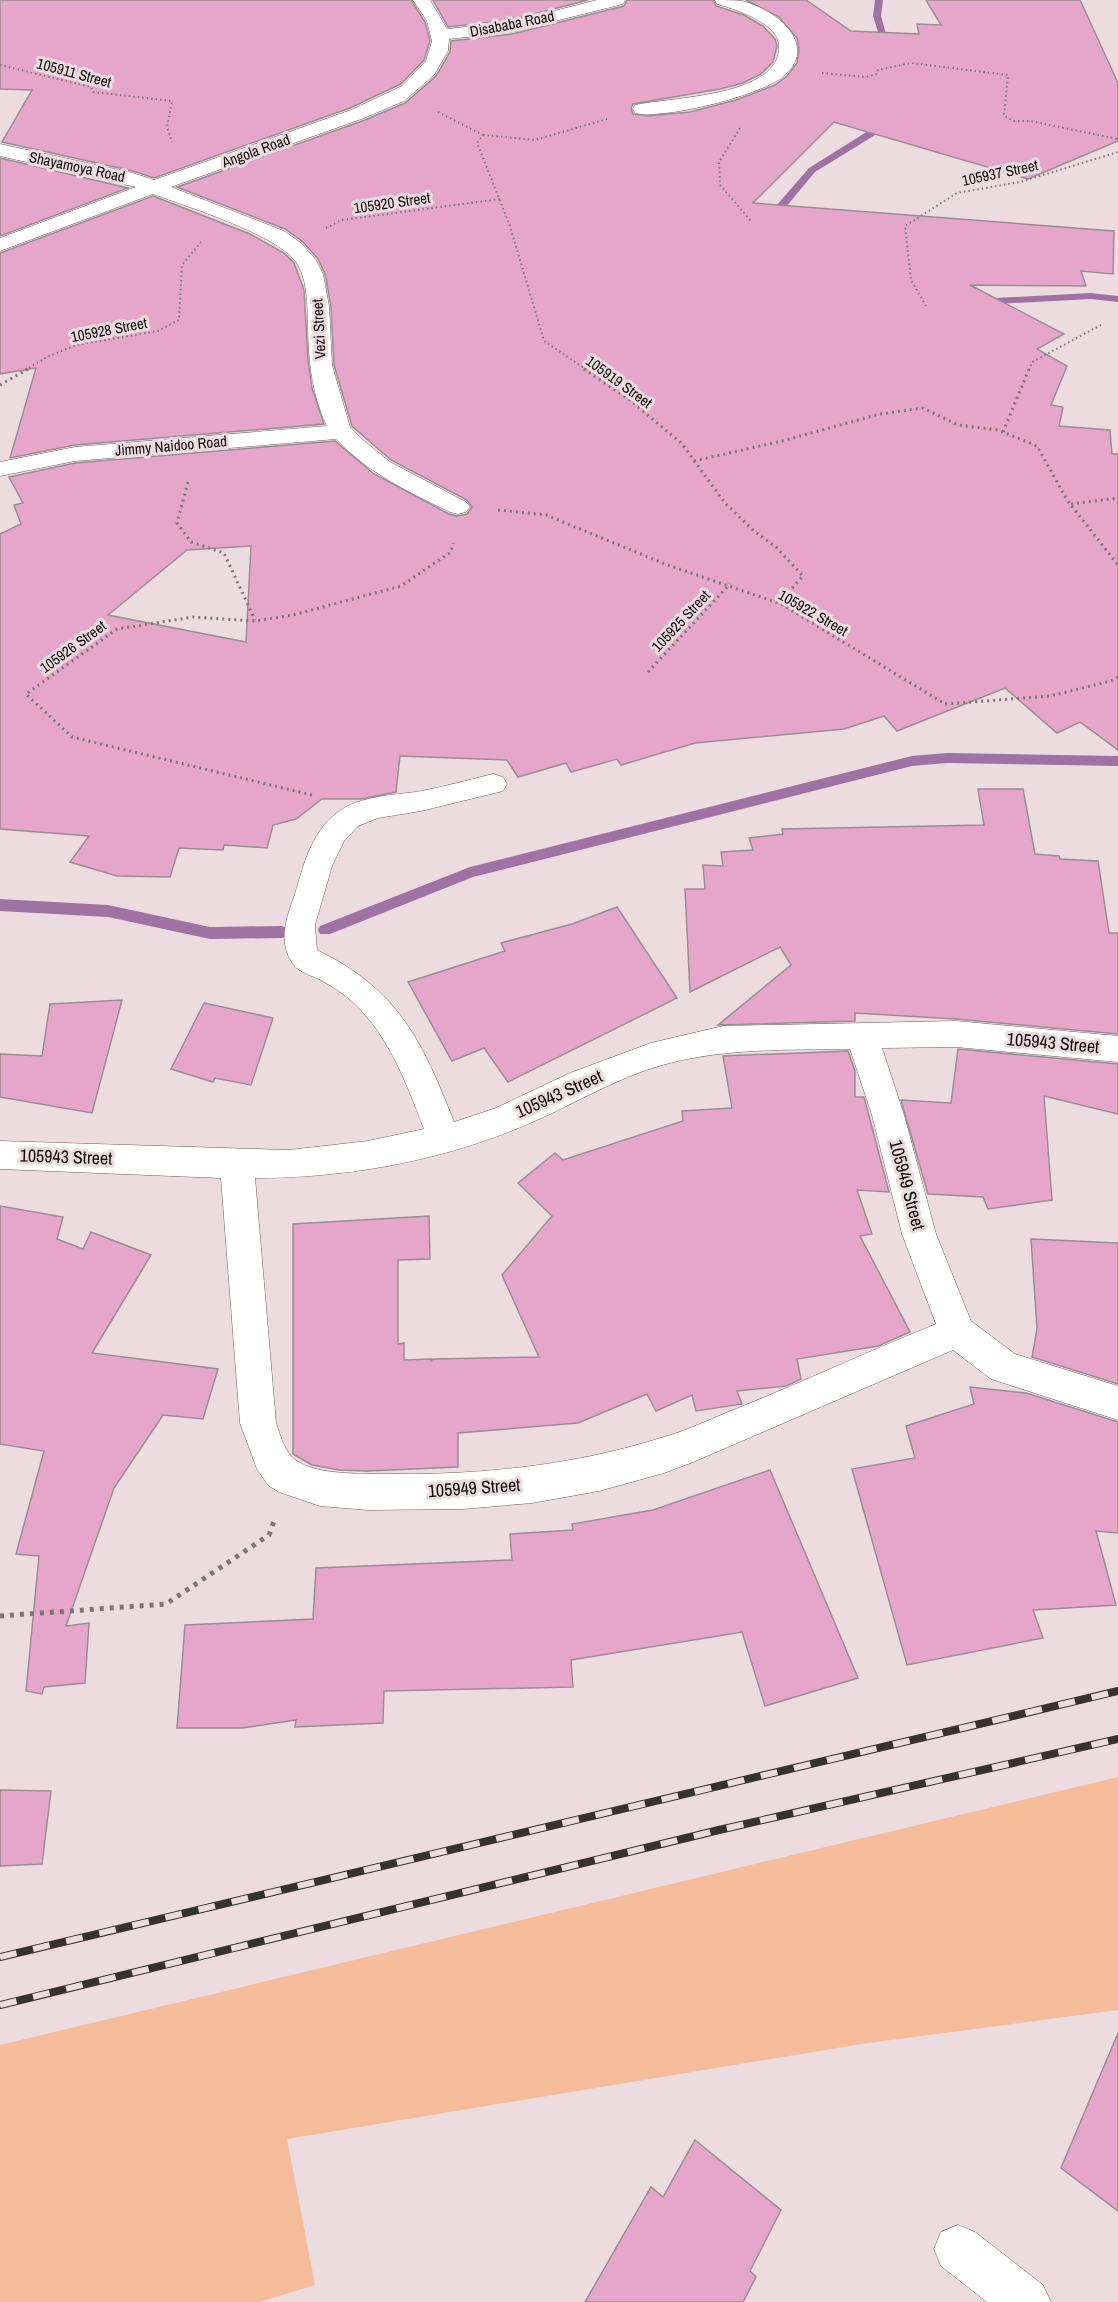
<svg xmlns="http://www.w3.org/2000/svg" width="1118" height="2302" viewBox="0 0 1118 2302" font-family="'Archivo Narrow',sans-serif">
<rect width="100%" height="100%" fill="#ecdcdf"/>
<polygon fill="#f4bc99" points="1118,1777 1118,2010 861,2044 287,2139 315,2285 260,2302 0,2302 0,2045"/>
<g fill="none" stroke-linecap="round" stroke-linejoin="round">
<g fill="#9e73a4" fill-rule="evenodd">
<polygon points="875,0 883,0 881,16 892,56 885,54 873,16"/>
<polygon points="877,112 885,114 875,135 815,172 771,225 763,225 763,221 809,168 868,131"/>
<polygon points="1091,293 1118,296 1118,302 1091,299 976,305 971,302 976,299"/>
<polygon points="947,753 1118,756 1118,766 947,763 912,766 473,877 330,934 320,934 318,930 320,926 470,867 912,756"/>
<polygon points="0,899 108,905 210,927 282,926 287,928 289,932 287,936 282,938 210,939 108,917 0,911"/>
</g>
</g>
<g fill="#e6a6c9" stroke="#9a8d93" stroke-width="1.5" fill-rule="evenodd">
<polygon points="0,0 411,0 425,22 430,41 424,60 401,84 350,108 154,178 133,171 2,142 32,90 0,89"/>
<polygon points="433,0 588,0 511,20 448,27"/>
<path d="M627,0H713L716,6L744,15L763,26L775,39L777,46L773,62L761,74L743,83L720,89L633,104L631,108L633,114L648,116L690,112L736,100L775,85L787,76L797,63L799,50L797,38L779,17L746,0H806L851,31L919,34L917,24L941,25L926,0H1080L1118,83V141L1028,179L834,122L753,203L1114,231L1113,274L1081,271L1086,286L970,285L1064,334L1037,349L1067,366L1051,405L1063,407L1059,426L1110,430L1112,454H1118V750L1080,722L1057,733L1005,688L897,731L884,716L844,729L695,743L621,765L617,759L571,772L566,763L518,777L507,760L400,756L396,792L361,799H322L296,819L273,825L267,848L224,845L223,850L179,848L170,877L117,876L70,862L89,836L0,829V534L21,524L14,505L23,503L9,477L75,463L335,441L374,474L449,514L457,516L467,514L472,507L467,500L391,460L352,426L334,365L331,306L325,274L318,259L303,242L285,229L177,187L365,120L405,103L436,76L450,52L451,41L512,34L624,6ZM251,546L246,642L108,615L187,550Z"/>
<polygon points="0,158 128,188 0,236"/>
<polygon points="153,196 250,234 284,253 294,263 304,290 308,360 312,388 324,424 75,445 10,458 36,368 0,374 0,253"/>
<polygon points="978,789 1023,789 1035,854 1059,856 1060,859 1098,861 1109,933 1118,933 1118,1034 956,1019 855,1013 855,1021 718,1025 791,965 780,947 690,992 685,889 705,889 703,865 723,866 721,852 753,850 749,838 783,834 782,829 984,825"/>
<polygon points="617,907 677,998 508,1082 484,1048 452,1061 408,982 505,951 501,943 572,924"/>
<polygon points="122,1000 92,1113 0,1097 0,1054 42,1056 50,1004"/>
<polygon points="204,1003 273,1018 251,1085 215,1078 213,1082 171,1069"/>
<polygon points="958,1049 1118,1064 1118,1114 1044,1096 1052,1200 988,1209 983,1197 928,1194 901,1100 951,1103"/>
<polygon points="848,1051 855,1071 855,1097 864,1097 889,1192 857,1190 872,1234 860,1236 910,1332 878,1346 797,1359 801,1379 786,1386 737,1391 742,1404 696,1411 692,1395 656,1411 647,1394 578,1423 458,1433 458,1467 367,1471 339,1470 312,1465 293,1454 293,1224 429,1216 430,1259 398,1260 398,1344 404,1343 404,1360 431,1359 431,1361 433,1359 539,1357 502,1275 552,1216 518,1183 555,1153 563,1160 683,1121 682,1111 732,1108 723,1056"/>
<polygon points="0,1206 63,1217 57,1239 83,1249 91,1232 151,1255 92,1353 218,1369 203,1419 163,1415 114,1488 66,1626 89,1623 85,1683 44,1687 42,1694 26,1691 39,1556 16,1554 44,1451 0,1444"/>
<polygon points="1031,1239 1118,1243 1118,1384 1032,1357 1037,1329"/>
<polygon points="970,1387 1026,1393 1118,1422 1118,1533 1096,1531 1116,1605 1033,1610 1043,1638 907,1665 852,1469 915,1458 906,1426 974,1404"/>
<polygon points="770,1470 858,1678 765,1706 742,1632 571,1660 573,1687 384,1691 383,1723 295,1727 296,1720 242,1728 177,1728 185,1625 313,1619 316,1568 512,1560 510,1534 573,1530 572,1524 653,1510"/>
<polygon points="0,1790 51,1791 42,1864 0,1866"/>
<polygon points="1118,2033 1118,2211 1061,2168"/>
<polygon points="695,2140 781,2210 750,2271 756,2277 743,2302 585,2302 651,2187 663,2197"/>
</g>
<g fill="none" stroke-linecap="round" stroke-linejoin="round">
<g stroke="#6d5f61" stroke-width="1">
<g id="minor">
<path d="M413,0H430L447,29L511,22L597,0H625L623,4L511,32L449,39L448,51L434,75L404,101L364,118L171,187L284,231L301,243L316,260L323,274L329,306L332,365L350,427L363,440L390,462L466,502L470,507L466,512L458,514L450,512C409,492 368,473 336,439L75,461L0,476V462L75,447L327,426C311,393 308,355 308,319C307,300 307,278 296,262C276,234 188,207 153,194L0,251V238L136,187L0,156V144L133,173L154,180L351,110L402,86L426,61L432,41L427,21Z"/>
<path d="M715,0C723,0 734,0 742,1C772,8 820,42 785,75C764,95 663,120 635,113L633,109L635,105C670,97 781,97 779,46C779,23 735,9 717,4Z"/>
<path d="M493,774L503,777L507,784L503,791L421,811L378,818L358,826L344,841L332,866L315,925L317,950C399,990 422,1041 454,1122L496,1108L570,1073L651,1043L723,1026L956,1021L1118,1036V1062L956,1047L882,1048L904,1115L936,1234L971,1321L1015,1354L1118,1386V1420L991,1379L953,1350L693,1462L664,1473L599,1491L532,1503L463,1509L368,1510L320,1506L279,1492L268,1485L257,1469L240,1423L221,1178L0,1169V1141L289,1150L368,1141L424,1129C406,1082 387,1030 347,997C340,992 332,986 324,982C315,976 299,973 293,964C277,941 287,917 295,894C303,867 310,837 332,817C355,795 392,796 422,791C446,786 469,780 493,774ZM850,1049L872,1115L902,1234L936,1324C869,1351 803,1382 736,1409C712,1418 689,1430 664,1437C576,1465 483,1475 391,1474C365,1473 310,1477 291,1456C283,1447 280,1434 276,1423L255,1178C343,1178 435,1162 516,1129C567,1109 613,1078 666,1064C726,1048 788,1050 850,1049Z"/>
<polygon points="958,2225 975,2232 1043,2285 1051,2302 987,2302 941,2266 934,2249 941,2232"/>
</g>
</g>
<g stroke="#7f7576" stroke-width="2" stroke-dasharray="1.5 3" stroke-linecap="butt">
<polyline points="0,65 91,87 93,92 172,101 167,127 172,142"/>
<polyline points="822,73 866,77 877,74 878,70 911,63 1008,75 1004,116 1014,121 1030,121 1118,139"/>
<polyline points="438,112 483,135 477,143 510,226 544,341 587,370"/>
<polyline points="740,128 719,162 720,185 751,221"/>
<polyline points="483,135 535,140 607,119"/>
<polyline points="326,228 342,220 500,199"/>
<polyline points="926,306 911,280 905,226 957,193 1020,182 1118,152"/>
<polyline points="25,370 49,356 76,345 158,331 179,320 182,265 201,242"/>
<polyline points="1029,370 1032,362 1101,325"/>
</g>
<g stroke="#7f7576" stroke-width="3" stroke-dasharray="2 4" stroke-linecap="butt">
<polyline points="584,369 630,400 682,444 725,503 755,532 776,547 803,576 779,603"/>
<polyline points="0,385 28,369"/>
<polyline points="1003,432 1029,369"/>
<polyline points="694,461 782,441 880,414 923,408 958,425 998,430 1037,446 1067,500 1118,565"/>
<polyline points="188,482 177,523 191,542 224,553 255,620"/>
<polyline points="1071,504 1118,498"/>
<polyline points="498,510 546,515 665,564 781,604 945,704 1050,696 1111,681 1118,677"/>
<polyline points="648,672 730,584"/>
<polyline points="312,795 72,737 26,694 117,629 193,617 255,621 293,615 401,586 451,552 453,543"/>
</g>
<polyline stroke="#7f7576" stroke-width="5" stroke-dasharray="4 6" stroke-linecap="butt" points="0,1616 166,1604 269,1535 274,1521"/>
<use href="#minor" fill="#fff" fill-rule="evenodd"/>
<g stroke="#383132" stroke-width="8">
<g id="rail">
<polyline points="0,1957 1118,1691"/>
<polyline points="0,2005 719,1830 1118,1739"/>
</g>
</g>
<use href="#rail" stroke="#ecdcdf" stroke-width="6" stroke-dasharray="17" stroke-linecap="butt"/>
</g>
<g text-anchor="middle" stroke-width="6" stroke-linejoin="round" paint-order="stroke">
<g font-size="15" fill="#0f0b0b" stroke="#ecdcdf">
<text transform="translate(512 24) rotate(-11)" y="5">Disababa Road</text>
<text transform="translate(74 73) rotate(15)" y="5">105911 Street</text>
<text transform="translate(256 151) rotate(-20)" y="5">Angola Road</text>
<text transform="translate(77 167) rotate(12)" y="5">Shayamoya Road</text>
<text transform="translate(1000 173) rotate(-12)" y="5">105937 Street</text>
<text transform="translate(392 203) rotate(-8)" y="5">105920 Street</text>
<text transform="translate(319 329) rotate(-93)" y="5">Vezi Street</text>
<text transform="translate(109 330) rotate(-11)" y="5">105928 Street</text>
<text transform="translate(619 382) rotate(36)" y="5">105919 Street</text>
<text transform="translate(171 446) rotate(-5)" y="5">Jimmy Naidoo Road</text>
<text transform="translate(813 613) rotate(30)" y="5">105922 Street</text>
<text transform="translate(681 621) rotate(-47)" y="5">105925 Street</text>
<text transform="translate(73 647) rotate(-36)" y="5">105926 Street</text>
</g>
<g font-size="18" fill="#0f0b0b" stroke="#ecdcdf">
<text transform="translate(1053 1043) rotate(5)" y="6">105943 Street</text>
<text transform="translate(559 1094) rotate(-24)" y="6">105943 Street</text>
<text transform="translate(66 1157) rotate(2)" y="6">105943 Street</text>
<text transform="translate(907 1185) rotate(75)" y="6">105949 Street</text>
<text transform="translate(474 1488) rotate(-4)" y="6">105949 Street</text>
</g>
</g>
</svg>
